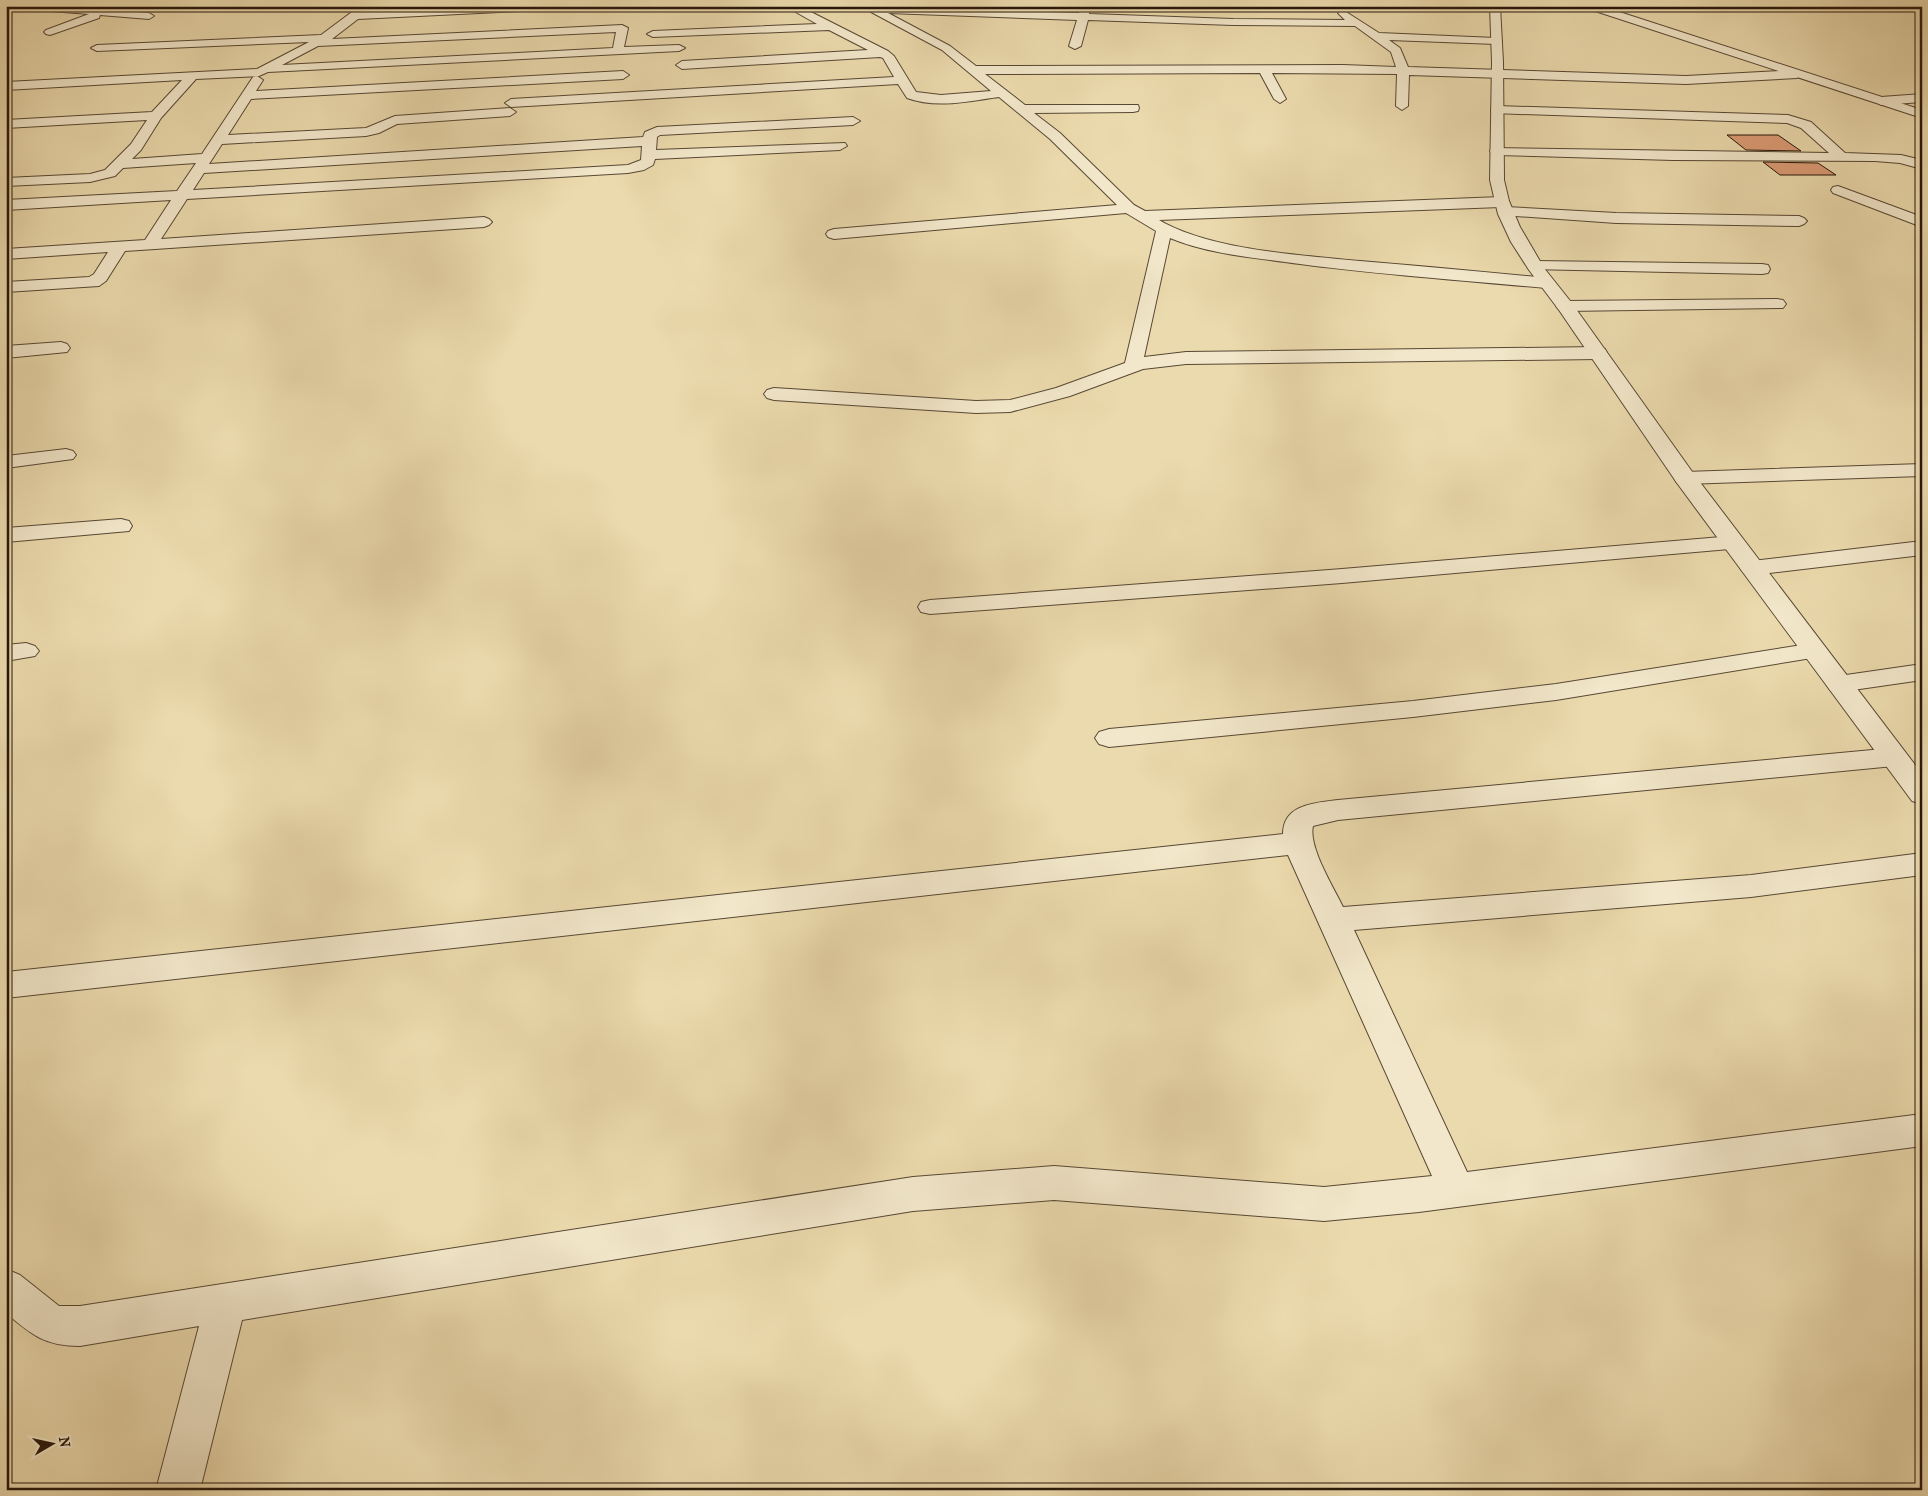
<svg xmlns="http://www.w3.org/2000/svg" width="1928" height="1496" viewBox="0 0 1928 1496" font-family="'IM FELL French Canon',serif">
<rect width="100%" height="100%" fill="#ebdaad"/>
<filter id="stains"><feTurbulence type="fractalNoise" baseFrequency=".004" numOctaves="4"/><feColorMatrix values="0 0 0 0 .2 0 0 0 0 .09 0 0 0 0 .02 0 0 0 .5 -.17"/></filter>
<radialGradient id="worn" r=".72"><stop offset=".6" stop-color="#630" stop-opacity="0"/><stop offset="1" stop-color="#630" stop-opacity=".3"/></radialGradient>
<g fill="#db9c76" stroke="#27170b">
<polygon points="1727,135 1778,135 1801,151 1746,150"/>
<polygon points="1763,162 1818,163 1836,175 1780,175"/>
</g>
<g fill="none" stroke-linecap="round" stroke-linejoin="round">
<g stroke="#584834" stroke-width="2">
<g id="minor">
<polygon points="20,6 68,6 149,13 154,16 149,19 100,15 99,18 50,35 46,34 44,32 46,30 89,14 25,9"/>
<path d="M360,6H372L366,12L489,6H566L561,9L358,19L332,39L622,25L628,28L624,47L679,45L685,48L679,51L268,72L259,76L196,79L161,118L141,150L132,159L202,154L253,77L257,76L263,80L256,91L623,71L629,75L623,79L251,99L228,135L366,128L395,116L510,108L516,112L510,116L397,124L379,133L366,136L222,144L209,164L643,137L645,132L657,127L853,117L860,121L853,125L660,135L657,137L656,150L845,143L847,146L840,150L655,159L653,165L644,170L628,173L187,199L161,239L484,217L489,219L492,222L489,225L484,227L125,251L106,281L99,286L6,292V282L89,277L94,274L108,252L6,259V249L145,240L171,200L6,210V200L177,191L196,163L123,168L115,176L90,182L6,186V178L90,174L105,170L131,144L147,120L6,128V120L152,112L182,80L6,90V82L257,69L309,42L97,51L91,48L97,45L321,35ZM616,32L613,48L282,65L318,46ZM642,146L641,160L628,165L193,190L204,173Z"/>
<path d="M785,6H799L888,51L894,56L916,92L941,95L991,91L942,50L860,6L1079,13L1081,6H1091L1089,14L1233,19L1345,20L1338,13L1343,10L1379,33L1496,38L1502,41L1496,44L1389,40L1400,48L1408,67L1686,76L1797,70L1803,74L1797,78L1686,84L1409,75L1408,106L1402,110L1396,106L1397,74L1272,73L1286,99L1280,103L1274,99L1260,73L985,74L1025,105H1138L1139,108L1138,111L1133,112L1034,113L1060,133L1134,205L1145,211L1501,197L1506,199L1509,202L1506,205L1501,207L1159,220C1210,250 1300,255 1360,261C1422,266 1484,272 1546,278L1552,279L1554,283L1552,287L1546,288C1459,280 1371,274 1285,262C1247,257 1206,253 1170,238L1144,357L1186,352L1598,347L1605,349L1607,353L1605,357L1598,359L1186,364L1143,369L1070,396L1010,412L976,413L774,400L767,398L764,394L767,390L774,388L976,401L1010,400L1056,388L1125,363L1156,231L1126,213L834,239L828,237L826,234L828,231L834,229L1117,205L1050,139L999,97C969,101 936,109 907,98L898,84L511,107L505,103L511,99L894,77L883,58L880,57L682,69L676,65L682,61L868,50L829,30L653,37L647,34L653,31L817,24ZM888,13L1077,20L1069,46L1075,49L1081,46L1088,20L1233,25L1355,26L1391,52L1396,67L1343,65L976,66L950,46Z"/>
<polygon points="1922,94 1922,102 1881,105 1875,101 1881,97"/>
<polygon points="1497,106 1788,115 1811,122 1845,153 1901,155 1922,160 1922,169 1900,163 1875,161 1673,160 1497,155 1492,154 1490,151 1492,148 1829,153 1801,128 1787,123 1492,113 1491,110 1492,107"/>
<polygon points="1838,186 1922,217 1922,227 1833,193 1831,190 1833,187"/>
<polygon points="1506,207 1616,213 1799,216 1804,218 1807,221 1804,224 1799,226 1616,223 1501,215 1498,212 1501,209"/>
<polygon points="1535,261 1762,264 1768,265 1770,269 1768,273 1762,274 1529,269 1527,266 1529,263"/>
<polygon points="1777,299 1783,300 1786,304 1783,308 1565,311 1559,310 1556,306 1559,302 1565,301"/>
<polygon points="61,342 67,344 70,348 67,352 6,358 6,346"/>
<polygon points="66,449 73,451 76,455 73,459 6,468 6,456"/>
<polygon points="1922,464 1922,476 1685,484 1677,483 1674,478 1677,473 1685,472"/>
<polygon points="121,519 129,521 132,526 129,531 6,542 6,528"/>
<polygon points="1733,536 1741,538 1744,543 1741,548 1342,583 930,614 921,612 918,607 921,602 930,600 1342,569"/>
<polygon points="1922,541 1922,555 1752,575 1744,573 1740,568 1744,563 1752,561"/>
<polygon points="26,643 35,646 39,651 35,656 6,661 6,645"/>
<polygon points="1815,643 1824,646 1828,651 1824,656 1556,700 1413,717 1109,747 1099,744 1095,738 1099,732 1109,729 1413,701 1556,684"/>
<polygon points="1922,664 1922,680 1839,692 1830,690 1826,684 1830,678 1839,676"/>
<path d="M1894,748L1904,751L1908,757L1904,763L1894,766L1338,820L1313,826C1308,847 1334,888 1343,907L1751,875L1922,853V875L1751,897L1354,930L1467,1172L1922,1114V1146L1419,1212L1324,1221L1054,1200L913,1211L242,1320L200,1490H156L199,1326L80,1346C45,1346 32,1335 6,1313V1269L20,1275L59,1306H80L913,1177L1054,1166L1324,1187L1432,1176L1288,855L6,998V972L1283,834C1283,804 1315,803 1338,800Z"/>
</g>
</g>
<g stroke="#584834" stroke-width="2">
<g id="tertiary">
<polygon points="1490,6 1500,6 1503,62 1504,180 1509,201 1520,227 1544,268 1571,302 1693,473 1922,774 1922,804 1912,801 1677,483 1559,310 1529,270 1511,242 1498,214 1490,180 1492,62"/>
<polygon points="1601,6 1922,110 1922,118 1589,9 1588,7"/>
</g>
</g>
<g stroke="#27170b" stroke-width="2">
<polygon id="trunk" points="1513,6 1612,6 1607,9 1570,11 1518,9"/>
</g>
<use href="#minor" fill="#f2e7ca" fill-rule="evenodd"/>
<use href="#tertiary" fill="#f2e7ca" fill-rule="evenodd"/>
<use href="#trunk" fill="#ebdaad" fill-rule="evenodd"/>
</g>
<rect width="1928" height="1496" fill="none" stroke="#ebdaad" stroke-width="25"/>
<rect x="8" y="8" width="1913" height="1481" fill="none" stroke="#27170b" stroke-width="2.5"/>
<rect x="12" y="12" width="1903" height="1471" fill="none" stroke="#27170b"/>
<g transform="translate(52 1444) rotate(81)" stroke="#f2e7ca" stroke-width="4" paint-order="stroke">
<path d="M0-4L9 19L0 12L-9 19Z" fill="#27170b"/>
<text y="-8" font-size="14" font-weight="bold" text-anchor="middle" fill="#27170b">N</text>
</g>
<rect width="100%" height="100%" filter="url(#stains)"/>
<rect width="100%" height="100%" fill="url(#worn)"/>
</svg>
